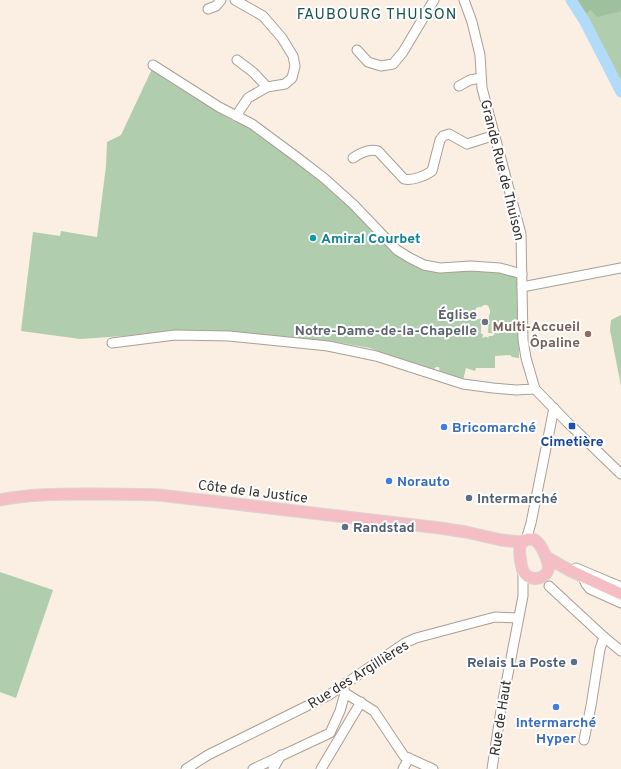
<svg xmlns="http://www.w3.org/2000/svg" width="621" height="769" viewBox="0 0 621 769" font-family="Overpass,sans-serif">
<rect width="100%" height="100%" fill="#faefe2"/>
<g fill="#b0ceae" fill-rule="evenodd">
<polygon points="569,0 621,0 621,96 582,21"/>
<path d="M152,69L168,78L166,80L233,121L252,128L304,164L412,262L496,270L515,275L518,281L519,358L512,357L510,355L495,356V368H476L475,371L466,368L463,380L440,373L439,367H436L434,369L429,370L395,358L370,348L330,341L317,342L223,331L176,330L124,336L80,339L21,331L33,232L60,236L61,231L97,237L106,166L107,142L121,135ZM484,305H487L489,307V309H490V314L489,315L488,333H495L493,336H488L489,337L488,338L487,337H484L483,338L482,337L483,336V335L480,332H481V319H477V313H475L476,308L479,307H481Z"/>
<polygon points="621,315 621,386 610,330 611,320"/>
<polygon points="0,572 53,590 16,698 0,692"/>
</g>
<polygon fill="#9fc09c" points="576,0 621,0 621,11 597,17 591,10 584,15"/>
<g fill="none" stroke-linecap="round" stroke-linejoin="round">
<polyline stroke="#b1dbf9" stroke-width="11" points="571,0 584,20 621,92"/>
<g stroke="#a99f93" stroke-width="11">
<g id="minor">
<polyline points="235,0 263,16 282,38 293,56 295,66 292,78 285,84 267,87 248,98 236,116"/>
<polyline points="464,0 472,22 480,55 482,88 521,234 523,340 526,358 535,389 567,422 621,474"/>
<polyline points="208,9 216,6 221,0"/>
<polyline points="357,50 368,62 381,66 393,64 403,52 434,0"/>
<polyline points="237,60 254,73 267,87"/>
<polyline points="153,65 219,107 252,124 298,158 324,178 354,205 397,250 410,258 424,265 440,268 471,266 500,268 522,274"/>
<polyline points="459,86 470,80 481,78"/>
<path d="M353,158C360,153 369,148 378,151L404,179C412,181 425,176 432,171L440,140L443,136L449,134L467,144L495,135"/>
<polyline points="522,287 621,268"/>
<polyline points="112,343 175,335 229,336 328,346 376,356 463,384 493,388 516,390 535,389"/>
<polyline points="526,540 531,523 554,408"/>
<polyline points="576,568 621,587"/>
<polyline points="583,577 586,584 590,589 621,603"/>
<polyline points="549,586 604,637 621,651"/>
<polyline points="345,693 374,711 404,756 433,769"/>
<polyline points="584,740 591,706 600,649 604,637"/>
<polyline points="186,769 208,755 329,695 405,643 416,638 495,617 518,618"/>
<polyline points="253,769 330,733 340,711 345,693 343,685"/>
<polyline points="273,769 281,755"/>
<polyline points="321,769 361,702"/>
<polyline points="403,769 409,758"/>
<polyline points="492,769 501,710 523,596 523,572"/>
</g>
</g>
<g stroke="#d6d5d5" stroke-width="13">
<g id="major">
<path d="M0,500C29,494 59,494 89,494C112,494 136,494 159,495L440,528L466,532L501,540L522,542"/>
<path d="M528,539C532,539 535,539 537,542C542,546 550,563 548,570C547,574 542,577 539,578C534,579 528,578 525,574C521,570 518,549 521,544C523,541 525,540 528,539Z"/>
<polyline points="546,557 571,571 621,594"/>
</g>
</g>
<use href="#minor" stroke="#fff" stroke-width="9"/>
<use href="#major" stroke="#f4bec4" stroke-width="11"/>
</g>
<circle fill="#0f9aa8" stroke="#fefefe" stroke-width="1.5" cx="313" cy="238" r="4"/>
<circle fill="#6b7280" stroke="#fefefe" stroke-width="1.5" cx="485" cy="322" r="4"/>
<circle fill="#8d6e63" stroke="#fefefe" stroke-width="1.5" cx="588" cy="334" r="4"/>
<rect fill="#1a4fb4" stroke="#fefefe" stroke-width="1.5" x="568" y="422" width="8" height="8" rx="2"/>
<g fill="#3f7fe0" stroke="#fefefe" stroke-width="1.5">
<circle cx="444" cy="427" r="4"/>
<circle cx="389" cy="481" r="4"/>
<circle cx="556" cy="707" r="4"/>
</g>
<g fill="#5c6f8a" stroke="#fefefe" stroke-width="1.5">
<circle cx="469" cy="498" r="4"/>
<circle cx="345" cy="527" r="4"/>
<circle cx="574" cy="662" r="4"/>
</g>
<g text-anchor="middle" stroke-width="4" stroke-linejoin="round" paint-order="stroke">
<g font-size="14" fill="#342f2b" stroke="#fefefe">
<text transform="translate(503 170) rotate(76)" y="5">Grande Rue de Thuison</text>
<text transform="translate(253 491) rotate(7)" y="5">Côte de la Justice</text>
<text transform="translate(358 674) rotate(-32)" y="5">Rue des Argillières</text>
<text transform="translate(500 718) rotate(-81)" y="5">Rue de Haut</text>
</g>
<g font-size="14" font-weight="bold" fill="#0d838f" stroke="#fefefe" text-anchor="start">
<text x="321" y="243">Amiral Courbet</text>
</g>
<g font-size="14" font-weight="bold" fill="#5b616d" stroke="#fefefe" text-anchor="end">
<text x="477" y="319">Église<tspan x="477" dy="16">Notre-Dame-de-la-Chapelle</tspan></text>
</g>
<g font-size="14" font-weight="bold" fill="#785e54" stroke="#fefefe" text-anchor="end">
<text x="580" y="331">Multi-Accueil<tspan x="580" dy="16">Ôpaline</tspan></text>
</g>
<g font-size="14" font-weight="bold" fill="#366cbe" stroke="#fefefe" text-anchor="start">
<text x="452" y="432">Bricomarché</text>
<text x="397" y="486">Norauto</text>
<text x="556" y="727" text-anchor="middle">Intermarché<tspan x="556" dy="16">Hyper</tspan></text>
</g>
<g font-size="14" font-weight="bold" fill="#164399" stroke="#fefefe">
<text x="572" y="446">Cimetière</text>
</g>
<g font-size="14" font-weight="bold" fill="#4e5e75" stroke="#fefefe" text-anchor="start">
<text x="477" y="503">Intermarché</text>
<text x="353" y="532">Randstad</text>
<text x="566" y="667" text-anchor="end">Relais La Poste</text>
</g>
<g font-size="15" letter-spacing="1" fill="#16514c" stroke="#fefefe">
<text x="377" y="19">FAUBOURG THUISON</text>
</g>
</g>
</svg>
